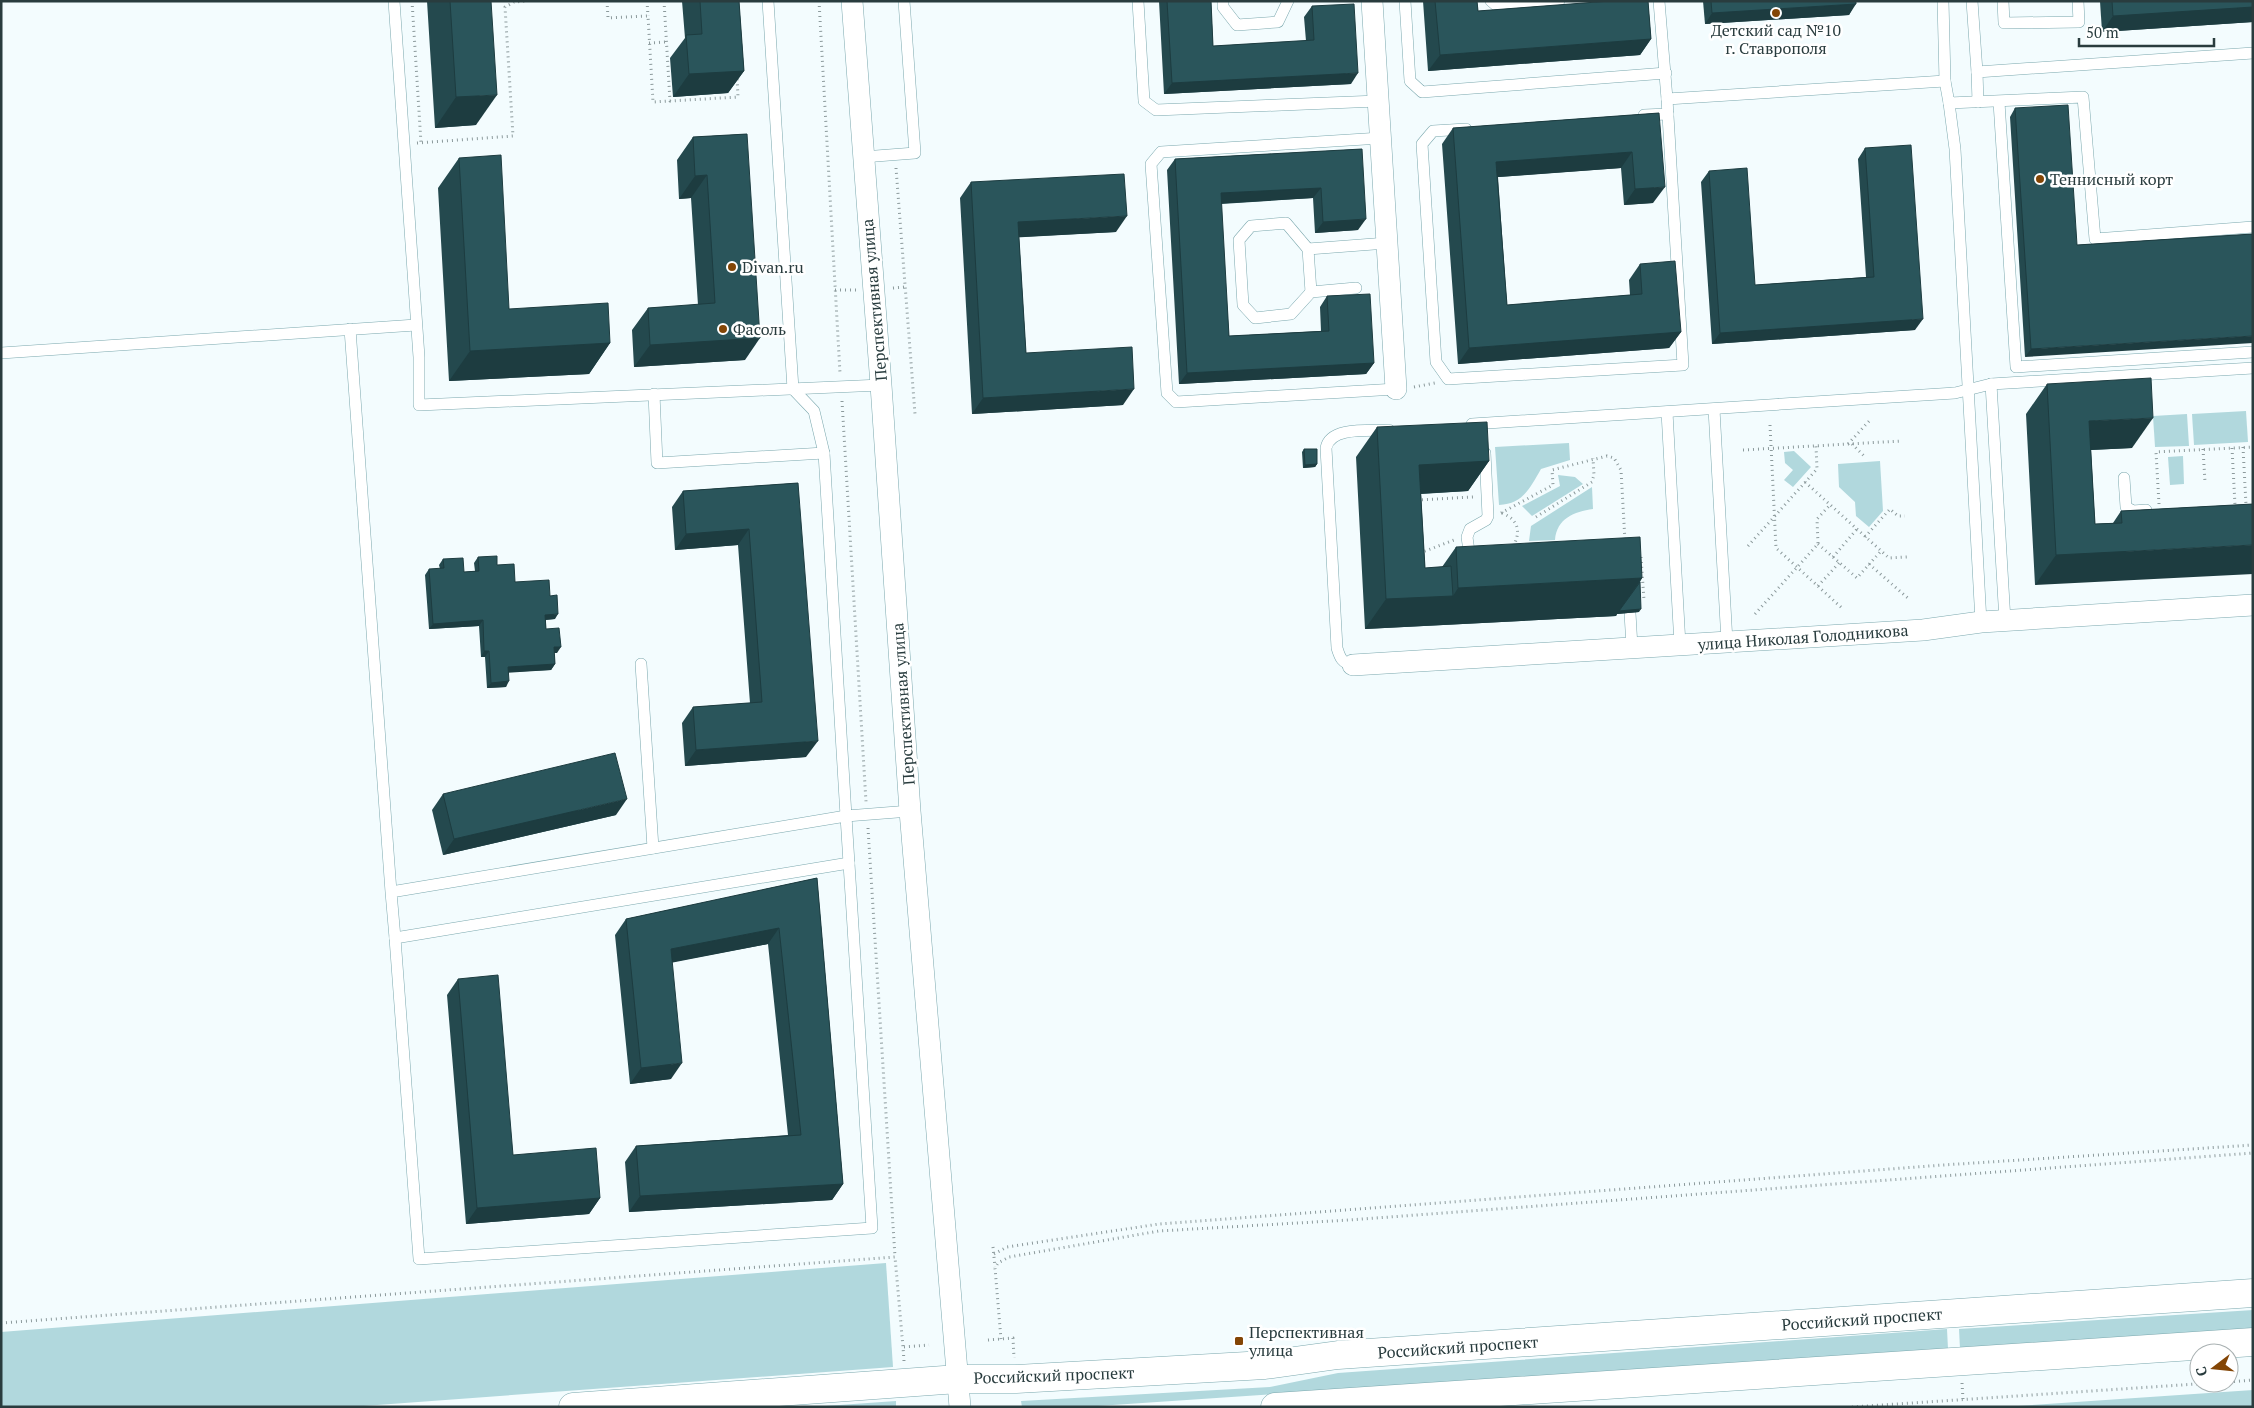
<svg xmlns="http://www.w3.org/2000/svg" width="2254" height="1408" viewBox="0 0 2254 1408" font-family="'PT Serif',serif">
<rect width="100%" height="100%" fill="#f3fcfe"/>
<g fill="#b1d8dd">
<polygon points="2246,411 2248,442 2194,445 2192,414"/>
<polygon points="2187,414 2189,446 2155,447 2153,416"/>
<path d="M1569,443L1570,460L1541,469C1530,488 1523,504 1499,505L1495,447Z"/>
<polygon points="1794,451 1811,467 1793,487 1784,480 1793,470 1785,463 1784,452"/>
<polygon points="2183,456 2184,484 2170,485 2168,457"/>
<polygon points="1880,461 1883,511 1869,527 1856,516 1855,502 1839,487 1838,464"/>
<polygon points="1558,475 1575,477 1583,484 1532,516 1522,506 1560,486"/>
<path d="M1592,487L1593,509C1574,512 1557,518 1555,540L1529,541L1531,526Z"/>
<polygon points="886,1263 893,1367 350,1407 1,1407 1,1332"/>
<polygon points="2253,1310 2253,1330 1960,1349 1959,1329"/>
<polygon points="1947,1329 1948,1349 1083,1407 1022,1407 1021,1401 1270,1387 1338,1373"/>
<polygon points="2253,1390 2253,1407 2003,1407"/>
<polygon points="896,1401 896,1407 811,1407"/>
</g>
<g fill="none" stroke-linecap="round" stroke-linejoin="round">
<g stroke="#7ba8ae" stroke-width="12">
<g id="service">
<polyline points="394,1 419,357 419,405 881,385"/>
<polyline points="768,1 793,389 814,411 824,453 846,816 910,811"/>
<polyline points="1138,1 1144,101 1156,110 1378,101"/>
<polyline points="1223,1 1223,7 1237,25 1278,22 1288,1"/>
<polyline points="1405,1 1410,81 1422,92 1666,73"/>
<polyline points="1491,1 1497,6 1559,1"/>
<polyline points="1659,1 1667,99 1945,81"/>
<polyline points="1943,1 1945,81 1949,103 2083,97 2095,239 2253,227"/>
<polyline points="1972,1 1977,72"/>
<polyline points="2003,1 2004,23 2079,22 2078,1"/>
<polyline points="1978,102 1977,72 2253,53"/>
<polyline points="1999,102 2016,367 2253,352"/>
<polyline points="1949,103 1955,149 1981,622"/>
<polyline points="1644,115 1668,114"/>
<polyline points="1466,129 1433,131 1422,144 1436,362 1448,379 1683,365 1667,99"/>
<polyline points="1381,138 1161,152 1151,164 1167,393 1176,402 1396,389"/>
<polyline points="863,157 915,153 904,1"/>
<polyline points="1308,249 1311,292"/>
<polyline points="1356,288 1311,292 1291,314 1255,318 1243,305 1239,240 1251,226 1286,223 1308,249 1387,243"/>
<polyline points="350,329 391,892 395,938 419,1259 872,1228 846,816 391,892"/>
<polyline points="1,353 416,325"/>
<polyline points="1991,384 2005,621"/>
<polyline points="654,394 657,463 824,453"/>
<polyline points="1714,409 1727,642"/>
<polyline points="1667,412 1680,645"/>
<polyline points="1472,424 1955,393 1991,384 2253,368"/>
<polyline points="2124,478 2126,507 2133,511 2146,510"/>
<polyline points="1478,554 1469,551 1467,537 1470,529 1486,520 1488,516 1485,453"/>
<polyline points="1630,613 1632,647"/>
<polyline points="641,664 653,848"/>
<path d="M1353,665C1342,663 1340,658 1337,648L1326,448C1330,426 1370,431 1389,430"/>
<polyline points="395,938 849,863"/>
</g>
</g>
<g stroke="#7ba8ae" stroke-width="22">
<g id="minor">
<polyline points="852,1 881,385 910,811 960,1407"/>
<polyline points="1372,1 1396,389"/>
<polyline points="1353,665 1923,630 1981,622 2253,605"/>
</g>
</g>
<g stroke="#7ba8ae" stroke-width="29">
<g id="secondary">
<polyline points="573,1407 958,1379 1016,1379 1265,1365 1338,1355 2253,1293"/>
<polyline points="1275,1407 2253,1342"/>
</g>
</g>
<g stroke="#8c9a9c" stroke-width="3" stroke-dasharray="1 4" stroke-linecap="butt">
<polyline points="412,1 421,143"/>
<polyline points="607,1 608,18 648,16 653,102 670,101"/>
<polyline points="647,1 648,16"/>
<polyline points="664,1 670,101 738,97 737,76"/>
<polyline points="819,1 840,373"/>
<polyline points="649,43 666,42"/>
<polyline points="417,143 513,136 505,7 514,2 526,1"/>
<polyline points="896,168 915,414"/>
<polyline points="893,288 905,287"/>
<polyline points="835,290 856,290"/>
<polyline points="1414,387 1435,383"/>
<polyline points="842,401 866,802"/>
<polyline points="1770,425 1776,548 1843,609"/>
<polyline points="1848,444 1871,419"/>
<polyline points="1852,444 1866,458"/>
<polyline points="2243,447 2246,505"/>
<polyline points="2232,448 2235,505"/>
<polyline points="2203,449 2205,482"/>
<polyline points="1743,450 1901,441"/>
<polyline points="1805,482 1889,558 1907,557"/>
<polyline points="1417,500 1473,497"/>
<polyline points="2159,504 2156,452 2253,447"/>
<polyline points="1501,513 1553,485 1552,470 1607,456 1614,458 1621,470 1625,541"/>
<path d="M1502,513C1519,520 1521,532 1513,547"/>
<polyline points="1536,517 1592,482 1594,475 1593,458"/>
<polyline points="1865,537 1890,509 1898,516 1905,516"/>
<polyline points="1818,544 1857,578 1881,551"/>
<polyline points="1748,546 1817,469 1816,446"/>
<polyline points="1420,553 1454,540"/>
<polyline points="1641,557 1644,600"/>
<polyline points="1833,557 1857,529"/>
<polyline points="1869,564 1910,600"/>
<polyline points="1818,586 1839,563"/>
<polyline points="1755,614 1818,544 1817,519 1830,505"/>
<polyline points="868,828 895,1257"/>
<polyline points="993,1247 995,1267"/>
<polyline points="994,1254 1007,1247 1159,1224 1943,1165 2253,1145"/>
<polyline points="1,1323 895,1257 903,1347"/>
<polyline points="1001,1339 995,1268 998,1263 1009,1257 1159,1231 1349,1220 2253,1153"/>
<polyline points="988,1340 1013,1338 1014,1358"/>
<polyline points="904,1361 903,1347 929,1345"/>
<polyline points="2229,1382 2253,1380"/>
<polyline points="1962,1383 1963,1399"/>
<polyline points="1852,1407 2211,1383"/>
</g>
<use href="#service" stroke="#fff" stroke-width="11"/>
<use href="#minor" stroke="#fff" stroke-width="21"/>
<use href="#secondary" stroke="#fff" stroke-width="28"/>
</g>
<g fill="#24494e">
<polygon points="427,1 491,1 476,125 435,128"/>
<polygon points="682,1 739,1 744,71 728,93 673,97 670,58 685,38"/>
<polygon points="1159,1 1211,1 1213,46 1306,41 1304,17 1312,6 1351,84 1164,94"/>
<polygon points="1423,1 1477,1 1478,11 1600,2 1600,1 1648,1 1651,39 1640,55 1428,71"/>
<polygon points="1703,1 1856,1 1849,15 1705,24"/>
<polygon points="2100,1 2253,1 2253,22 2102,32"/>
<polygon points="2015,108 2077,245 2253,234 2025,357 2010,117"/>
<polygon points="1659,113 1653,203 1624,205 1621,168 1498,177 1507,305 1630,295 1629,280 1640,264 1681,332 1669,348 1458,364 1442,144 1453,128"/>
<polygon points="747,134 745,360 634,367 632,330 648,308 698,305 691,198 679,199 677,160 693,137"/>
<polygon points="1865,148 1915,330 1712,344 1701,182 1709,171 1755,285 1866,277 1858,159"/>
<polygon points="1362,149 1358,230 1315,233 1313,198 1221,204 1229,336 1321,331 1320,307 1327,296 1374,363 1366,374 1179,384 1167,170 1175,159"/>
<polygon points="459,158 509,309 610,343 589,374 449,381 438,188"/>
<polygon points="971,182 1116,232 1019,237 1026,353 1123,405 972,414 960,198"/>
<polygon points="2047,384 2132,448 2091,450 2095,524 2113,523 2121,511 2253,504 2035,585 2026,414"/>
<polygon points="1377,427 1489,461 1468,491 1421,494 1425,568 1442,567 1456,547 1642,578 1640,582 1639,612 1617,614 1616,616 1365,629 1356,457"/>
<polygon points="1304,449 1317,464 1315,467 1303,468 1302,452"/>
<polygon points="798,483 806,757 685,766 682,723 693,707 750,703 738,545 675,550 672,507 683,491"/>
<polygon points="478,557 497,565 515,582 550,596 555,619 546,620 546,629 557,653 554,653 555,664 551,670 509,672 506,687 487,688 485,657 481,657 479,626 429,629 425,575 429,569 440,569 439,565 443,559 464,572 475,571 474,563"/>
<polygon points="443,794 616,815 443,855 432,810"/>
<polygon points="817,878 843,1184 832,1200 629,1212 625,1162 636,1146 788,1135 768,944 672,962 671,1079 630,1084 615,935 626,919"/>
<polygon points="458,979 513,1155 600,1198 589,1214 466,1224 447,995"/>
</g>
<g fill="#1d3c40">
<polygon points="1856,4 1849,15 1705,24 1712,13"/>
<polygon points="2253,7 2253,22 2102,32 2113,16"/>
<polygon points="1651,39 1640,55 1428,71 1440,55"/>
<polygon points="744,71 728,93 673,97 689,74"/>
<polygon points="1358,73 1351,84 1164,94 1172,83"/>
<polygon points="497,95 476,125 435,128 456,97"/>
<polygon points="1632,152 1621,168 1485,178 1496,162"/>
<polygon points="707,175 691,198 679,199 695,176"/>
<polygon points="1665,187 1653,203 1624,205 1635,189"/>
<polygon points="1321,188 1313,198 1213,204 1221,193"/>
<polygon points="1127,216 1116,232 1007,238 1018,222"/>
<polygon points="1366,219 1358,230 1315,233 1323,222"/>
<polygon points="1923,319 1915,330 1712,344 1720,333"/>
<polygon points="1681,332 1669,348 1458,364 1469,348"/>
<polygon points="2253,336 2253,343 2025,357 2031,349"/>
<polygon points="760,338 745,360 634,367 650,345"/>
<polygon points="610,343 589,374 449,381 470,351"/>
<polygon points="1374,363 1366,374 1179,384 1187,373"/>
<polygon points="1134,389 1123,405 972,414 983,398"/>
<polygon points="2153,418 2132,448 2068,451 2089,421"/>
<polygon points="1489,461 1468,491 1398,495 1419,465"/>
<polygon points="1317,464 1315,467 1303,468 1305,465"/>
<polygon points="749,529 738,545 675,550 686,534"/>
<polygon points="2253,545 2253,574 2035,585 2056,555"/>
<polygon points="1642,578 1619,611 1641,609 1639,612 1617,614 1616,616 1365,629 1386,599 1453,596 1458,588"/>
<polygon points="558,614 555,619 542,620 545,615"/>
<polygon points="483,620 479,626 429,629 433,624"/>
<polygon points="554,647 561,647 557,653 550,653"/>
<polygon points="484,651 489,651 485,657 481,657"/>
<polygon points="555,664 551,670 505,673 508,667"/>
<polygon points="509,681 506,687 487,688 491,683"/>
<polygon points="818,741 806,757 685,766 696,750"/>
<polygon points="627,799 616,815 443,855 454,839"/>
<polygon points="779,928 768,944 660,965 671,949"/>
<polygon points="682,1063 671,1079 630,1084 641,1068"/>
<polygon points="843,1184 832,1200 629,1212 640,1196"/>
<polygon points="600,1198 589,1214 466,1224 477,1208"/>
</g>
<g fill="#2a555b" stroke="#1d3c40">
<polygon points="450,1 491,1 497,95 456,97"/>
<polygon points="700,1 739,1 744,71 689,74 686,35 702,34"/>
<polygon points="1167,1 1211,1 1213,46 1314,40 1312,6 1354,4 1358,73 1172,83"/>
<polygon points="1435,1 1477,1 1478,11 1610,1 1648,1 1651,39 1440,55"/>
<polygon points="1711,1 1856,1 1856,4 1712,13"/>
<polygon points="2112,1 2253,1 2253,7 2113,16"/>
<polygon points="2068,105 2077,245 2253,234 2253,336 2031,349 2015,108"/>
<polygon points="1659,113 1665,187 1635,189 1632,152 1496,162 1507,305 1642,294 1640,264 1675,261 1681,332 1469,348 1453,128"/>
<polygon points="747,134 760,338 650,345 648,308 715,303 707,175 695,176 693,137"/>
<polygon points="1911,145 1923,319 1720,333 1709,171 1747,168 1755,285 1874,277 1865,148"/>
<polygon points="1362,149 1366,219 1323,222 1321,188 1221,193 1229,336 1329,331 1327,296 1370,294 1374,363 1187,373 1175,159"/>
<polygon points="501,155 509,309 608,303 610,343 470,351 459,158"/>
<polygon points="1124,174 1127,216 1018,222 1026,353 1132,347 1134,389 983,398 971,182"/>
<polygon points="2151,378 2153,418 2089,421 2095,524 2122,523 2121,511 2253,504 2253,545 2056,555 2047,384"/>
<polygon points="1487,422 1489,461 1419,465 1425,568 1451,566 1453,596 1386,599 1377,427"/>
<polygon points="1304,449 1317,449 1317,464 1305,465"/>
<polygon points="798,483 818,741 696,750 693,707 762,702 749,529 686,534 683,491"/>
<polygon points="1640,537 1642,578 1458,588 1456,547"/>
<polygon points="497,556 497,565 514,564 515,582 549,580 550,596 557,595 558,614 545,615 546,629 559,628 561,647 554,647 555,664 508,667 509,681 491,683 489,651 484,651 483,620 433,624 429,569 444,568 443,559 463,558 464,572 479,571 478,557"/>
<polygon points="1640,582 1641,609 1619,611"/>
<polygon points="615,753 627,799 454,839 443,794"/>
<polygon points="817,878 843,1184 640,1196 636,1146 801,1135 779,928 671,949 682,1063 641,1068 626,919"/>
<polygon points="498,975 513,1155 596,1148 600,1198 477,1208 458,979"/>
</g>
<g fill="#834505" stroke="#fff" stroke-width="2">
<circle cx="1776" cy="13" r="5"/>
<circle cx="2040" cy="179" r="5"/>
<circle cx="732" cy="267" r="5"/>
<circle cx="723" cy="329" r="5"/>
<rect x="1234" y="1336" width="10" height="10" rx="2.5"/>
</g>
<g text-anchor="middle" stroke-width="5" stroke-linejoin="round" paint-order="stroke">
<g font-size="16" fill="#293c3e" stroke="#fff" text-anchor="start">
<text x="1776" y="36" text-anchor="middle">Детский сад №10<tspan x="1776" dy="18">г. Ставрополя</tspan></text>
<text x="2050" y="185">Теннисный корт</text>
<text x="742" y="273">Divan.ru</text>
<text x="733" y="335">Фасоль</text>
<text x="1249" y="1338">Перспективная<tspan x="1249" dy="18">улица</tspan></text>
</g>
<g font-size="16" fill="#293c3e" stroke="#fff">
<text transform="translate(874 300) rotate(-95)" y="6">Перспективная улица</text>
<text transform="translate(1803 637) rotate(-4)" y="6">улица Николая Голодникова</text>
<text transform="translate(903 704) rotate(-94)" y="6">Перспективная улица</text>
<text transform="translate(1862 1319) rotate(-4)" y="6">Российский проспект</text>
<text transform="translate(1458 1347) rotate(-4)" y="6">Российский проспект</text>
<text transform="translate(1054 1375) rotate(-2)" y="6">Российский проспект</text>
</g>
</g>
<rect width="2254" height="1408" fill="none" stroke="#293c3e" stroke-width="5"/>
<g transform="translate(2214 1368) rotate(254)"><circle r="24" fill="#ffffff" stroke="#a9b1b2"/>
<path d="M0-4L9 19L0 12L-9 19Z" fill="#834505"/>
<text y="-8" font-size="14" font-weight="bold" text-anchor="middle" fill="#293c3e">С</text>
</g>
<path d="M2079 38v8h135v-8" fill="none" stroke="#293c3e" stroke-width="2.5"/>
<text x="2086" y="38" font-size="15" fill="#293c3e" stroke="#ffffff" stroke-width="4" paint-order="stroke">50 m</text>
</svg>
